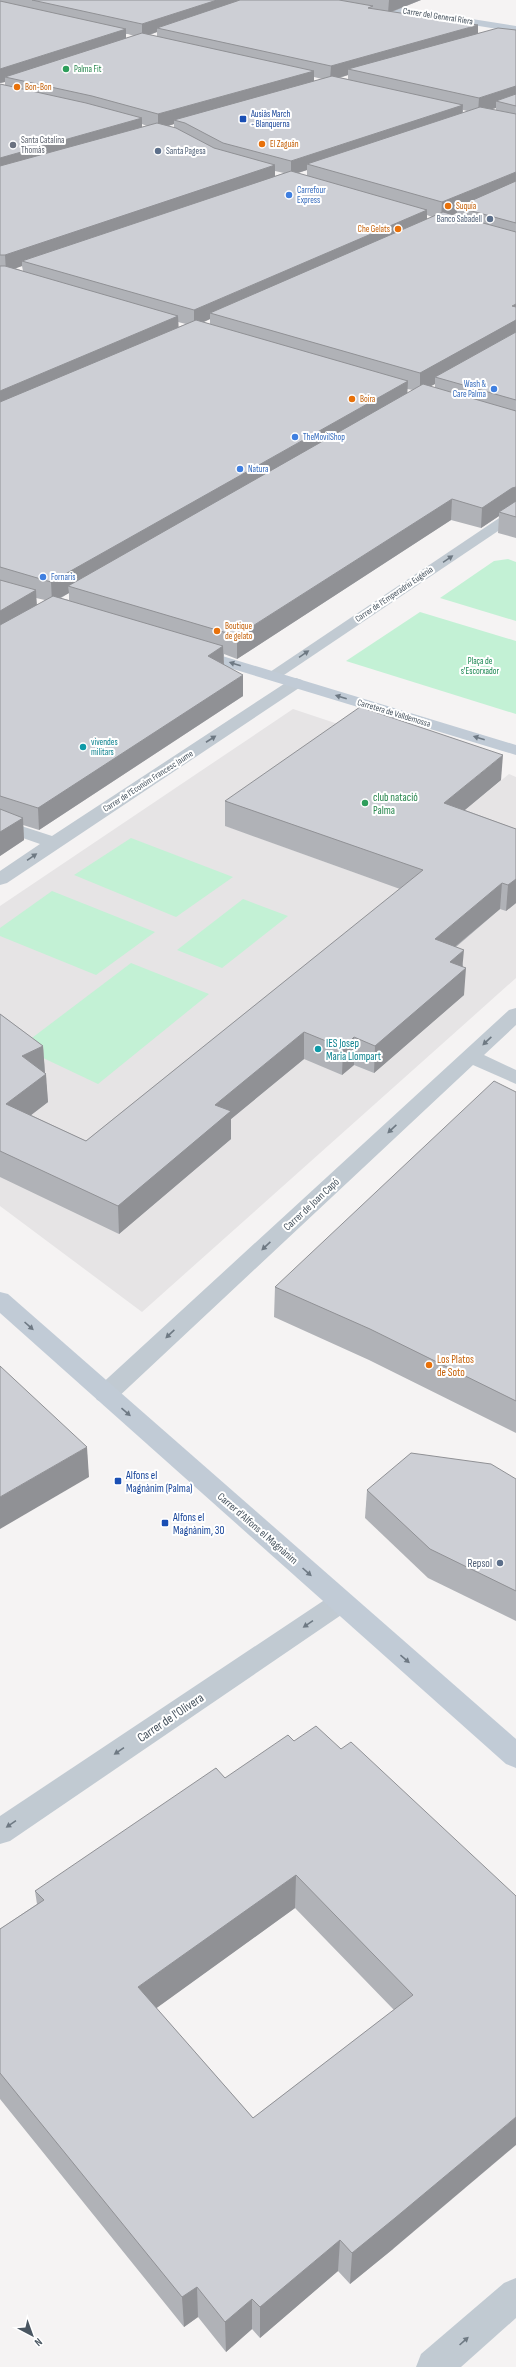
<svg xmlns="http://www.w3.org/2000/svg" width="516" height="2367" viewBox="0 0 516 2367" font-family="'Sofia Sans Condensed',sans-serif">
<rect width="100%" height="100%" fill="#f5f3f3"/>
<polygon fill="#e6e4e5" points="293,709 359,731 226,826 378,881 509,774 516,777 516,978 142,1312 0,1206 0,906"/>
<g fill="#c3f1d5">
<polygon points="508,559 516,562 516,621 440,598 494,561"/>
<polygon points="420,612 516,641 516,714 346,661"/>
<polygon points="131,838 233,877 176,917 74,875"/>
<polygon points="52,891 155,932 96,975 0,936 0,928"/>
<polygon points="243,899 288,916 222,968 177,950"/>
<polygon points="131,963 209,994 98,1084 20,1047"/>
</g>
<g fill="none" stroke-linecap="round" stroke-linejoin="round">
<g fill="#c1cad2" fill-rule="evenodd">
<polygon points="516,509 516,519 278,679 266,679 264,676 511,510"/>
<polygon points="296,678 302,680 304,683 302,686 7,883 0,885 0,871 40,844 0,830 0,819 52,836 290,680"/>
<polygon points="516,1008 516,1025 484,1055 516,1070 516,1084 473,1065 115,1400 106,1403 97,1400 94,1394 97,1388 509,1010"/>
<polygon points="341,1592 350,1595 354,1602 350,1609 10,1841 0,1844 0,1816 332,1595"/>
<polygon points="516,2278 516,2318 461,2367 416,2367 421,2354 504,2283"/>
</g>
<g fill="#c1cbd6" fill-rule="evenodd">
<polygon points="332,0 352,0 516,26 516,32 336,3"/>
<polygon points="196,648 516,745 516,755 190,656 188,653 190,650"/>
<polygon points="0,1292 8,1294 516,1739 516,1768 506,1764 0,1313"/>
</g>
</g>
<g fill="#b0b2b7" fill-rule="evenodd">
<path d="M0,0H421L392,12L478,33L516,30V538L498,533L499,516L481,528L451,520L237,659L224,654V664L243,696L39,830L23,825L24,840L0,856V84L5,85V82L0,83ZM157,32V37L150,35ZM126,34H128L134,36L126,38ZM348,75V79L340,78ZM314,77L322,79L314,81ZM496,108V110L491,109ZM463,110L467,111L463,113ZM142,124L147,126L142,127ZM174,124V128L168,126ZM307,170V176L298,173ZM275,171L284,173L275,176ZM456,213H457V216L452,215ZM427,215L432,217L427,219ZM22,266L23,271L15,268ZM210,319V324L204,322ZM178,322L186,324L178,327ZM435,384V388L430,386ZM407,389L413,390L407,393ZM69,593V600L61,598ZM36,598L45,600L37,605Z"/>
<polygon points="501,780 465,810 516,829 516,903 506,911 500,909 456,947 463,966 464,995 374,1073 354,1065 342,1075 304,1059 231,1119 231,1139 119,1234 0,1177 0,1014 43,1046 45,1073 48,1102 31,1115 86,1141 400,889 225,826 225,801"/>
<polygon points="516,1092 516,1433 369,1360 274,1317 275,1287"/>
<polygon points="516,1479 516,1621 428,1578 365,1518 367,1490"/>
<path d="M294,1741L341,1749L516,1896L393,2249L350,2284L338,2271L260,2338L252,2329L226,2352L198,2317L184,2327L0,2099V1929L37,1904L35,1891L225,1778ZM295,1908L394,2010L253,2118L156,2008Z"/>
</g>
<g fill="#909195">
<polygon points="217,0 258,0 157,28 157,32 142,37 142,24"/>
<polygon points="389,0 421,0 388,13"/>
<polygon points="478,25 478,39 348,69 348,75 330,80 331,66"/>
<polygon points="126,29 126,42 5,77 5,82 0,83 0,69"/>
<polygon points="314,71 314,85 174,120 174,124 158,129 158,114"/>
<polygon points="516,86 516,101 496,101 496,108 478,113 479,98"/>
<polygon points="463,105 462,118 307,164 307,170 291,175 291,161"/>
<polygon points="142,118 142,133 0,173 0,158"/>
<polygon points="275,165 275,181 22,261 22,266 6,272 5,255"/>
<polygon points="516,172 516,188 457,207 457,213 441,219 442,202"/>
<polygon points="427,210 427,225 210,313 210,319 194,326 194,310"/>
<polygon points="516,304 516,338 435,377 435,384 420,392 420,373 512,306"/>
<polygon points="178,316 179,333 0,410 0,391"/>
<polygon points="408,381 407,400 68,586 69,593 52,602 51,582"/>
<polygon points="516,487 516,503 499,512 499,516 481,528 482,508 512,488"/>
<polygon points="452,499 451,520 237,659 237,636"/>
<polygon points="36,590 37,611 0,632 0,611"/>
<polygon points="223,646 224,668 208,656"/>
<polygon points="243,675 243,696 39,830 38,808"/>
<polygon points="503,755 501,780 443,828 444,803"/>
<polygon points="23,818 24,840 0,856 0,832"/>
<polygon points="516,879 516,903 506,911 508,885"/>
<polygon points="502,883 500,909 433,965 435,939"/>
<polygon points="464,950 462,971 466,968 464,995 374,1073 375,1046 450,962"/>
<polygon points="304,1032 304,1059 231,1119 231,1139 119,1234 118,1206 215,1105"/>
<polygon points="354,1037 354,1065 342,1075 343,1048"/>
<polygon points="43,1046 45,1074 22,1056"/>
<polygon points="46,1074 48,1102 9,1132 6,1104"/>
<polygon points="87,1447 89,1477 0,1529 0,1497"/>
<polygon points="296,1875 295,1908 140,2020 138,1987"/>
<polygon points="516,2117 516,2145 393,2249 350,2284 352,2253"/>
<polygon points="340,2240 338,2271 260,2338 260,2307"/>
<polygon points="197,2287 198,2317 184,2327 182,2297"/>
<polygon points="252,2299 252,2329 226,2352 225,2322"/>
</g>
<g fill="#cdcfd5" stroke="#909195" fill-rule="evenodd">
<polygon points="32,0 217,0 142,24"/>
<polygon points="240,0 339,0 373,6 368,8 478,25 331,66 157,28"/>
<polygon points="0,1 126,29 0,69"/>
<polygon points="498,28 516,30 516,86 479,98 348,69"/>
<polygon points="142,33 314,71 158,114 92,96 5,77"/>
<polygon points="332,76 463,105 291,161 223,143 185,123 174,120"/>
<polygon points="0,84 86,103 142,118 0,158"/>
<polygon points="516,94 516,106 496,101"/>
<polygon points="480,107 516,114 516,172 442,202 307,164"/>
<polygon points="157,123 176,128 214,148 275,165 5,255 0,255 0,166"/>
<polygon points="291,171 427,210 194,310 22,261"/>
<polygon points="516,181 516,223 457,207"/>
<polygon points="443,212 516,232 516,304 512,306 516,307 516,320 420,373 210,313"/>
<polygon points="0,266 5,266 178,316 0,391"/>
<polygon points="196,320 408,381 51,582 0,567 0,402"/>
<polygon points="516,332 516,400 435,377"/>
<polygon points="423,384 516,411 516,487 512,488 482,508 452,499 237,636 68,586"/>
<polygon points="516,501 516,517 499,512"/>
<polygon points="0,580 36,590 0,611"/>
<polygon points="53,596 223,646 208,656 243,675 38,808 0,796 0,625"/>
<polygon points="360,707 503,755 444,803 516,829 516,879 508,885 502,883 435,939 464,950 450,962 466,968 375,1046 354,1037 343,1048 304,1032 215,1105 231,1111 118,1206 0,1151 0,1014 43,1046 22,1056 46,1074 6,1104 86,1141 423,870 225,801"/>
<polygon points="0,809 23,818 0,832"/>
<polygon points="494,1081 516,1092 516,1401 370,1329 275,1287"/>
<polygon points="0,1366 87,1447 0,1497"/>
<polygon points="411,1453 491,1464 516,1479 516,1591 430,1549 367,1490"/>
<path d="M316,1726L341,1749L351,1742L516,1896V2117L395,2218L352,2253L340,2240L260,2307L252,2299L225,2322L197,2287L182,2297L0,2073V1929L44,1900L35,1891L216,1768L225,1778L288,1735L294,1741ZM296,1875L413,1995L253,2118L138,1987Z"/>
</g>
<defs><path id="oneway-solid" d="M-6-.8H1V-3.2L6.5 0L1 3.2V.8H-6Z"/></defs>
<g fill="#6e7983">
<use href="#oneway-solid" transform="translate(448 559) rotate(-34)"/>
<use href="#oneway-solid" transform="translate(304 654) rotate(-34)"/>
<use href="#oneway-solid" transform="translate(211 739) rotate(-33)"/>
<use href="#oneway-solid" transform="translate(32 857) rotate(-34)"/>
<use href="#oneway-solid" transform="translate(487 1041) rotate(137)"/>
<use href="#oneway-solid" transform="translate(392 1129) rotate(137)"/>
<use href="#oneway-solid" transform="translate(266 1246) rotate(137)"/>
<use href="#oneway-solid" transform="translate(170 1334) rotate(137)"/>
<use href="#oneway-solid" transform="translate(308 1624) rotate(146)"/>
<use href="#oneway-solid" transform="translate(119 1751) rotate(146)"/>
<use href="#oneway-solid" transform="translate(11 1824) rotate(146)"/>
<use href="#oneway-solid" transform="translate(464 2341) rotate(-42)"/>
</g>
<g fill="#6e7984">
<use href="#oneway-solid" transform="translate(235 664) rotate(-163)"/>
<use href="#oneway-solid" transform="translate(341 697) rotate(-163)"/>
<use href="#oneway-solid" transform="translate(479 738) rotate(-163)"/>
<use href="#oneway-solid" transform="translate(29 1326) rotate(42)"/>
<use href="#oneway-solid" transform="translate(126 1412) rotate(41)"/>
<use href="#oneway-solid" transform="translate(307 1572) rotate(42)"/>
<use href="#oneway-solid" transform="translate(405 1659) rotate(41)"/>
</g>
<g fill="#2e9e5b" stroke="#fff" stroke-width="1.5">
<circle cx="66" cy="69" r="4"/>
<circle cx="365" cy="803" r="4"/>
</g>
<g fill="#e8710a" stroke="#fff" stroke-width="1.5">
<circle cx="17" cy="87" r="4"/>
<circle cx="262" cy="144" r="4"/>
<circle cx="448" cy="206" r="4"/>
<circle cx="398" cy="229" r="4"/>
<circle cx="352" cy="399" r="4"/>
<circle cx="217" cy="631" r="4"/>
<circle cx="429" cy="1365" r="4"/>
</g>
<g fill="#1a4fb4" stroke="#fff" stroke-width="1.5">
<rect x="239" y="115" width="8" height="8" rx="2"/>
<rect x="114" y="1477" width="8" height="8" rx="2"/>
<rect x="161" y="1519" width="8" height="8" rx="2"/>
</g>
<circle fill="#6b7280" stroke="#fff" stroke-width="1.5" cx="13" cy="145" r="4"/>
<g fill="#5c6f8a" stroke="#fff" stroke-width="1.5">
<circle cx="158" cy="151" r="4"/>
<circle cx="490" cy="219" r="4"/>
<circle cx="500" cy="1563" r="4"/>
</g>
<g fill="#3f7fe0" stroke="#fff" stroke-width="1.5">
<circle cx="289" cy="195" r="4"/>
<circle cx="494" cy="389" r="4"/>
<circle cx="295" cy="437" r="4"/>
<circle cx="240" cy="469" r="4"/>
<circle cx="43" cy="577" r="4"/>
</g>
<g fill="#0f9aa8" stroke="#fff" stroke-width="1.5">
<circle cx="83" cy="747" r="4"/>
<circle cx="318" cy="1049" r="4"/>
</g>
<g text-anchor="middle" stroke-width="4" stroke-linejoin="round" paint-order="stroke">
<g font-size="9" fill="#4a5661" stroke="#fff">
<text transform="translate(438 16) rotate(9)" y="3">Carrer del General Riera</text>
<text transform="translate(394 594) rotate(-34)" y="3">Carrer de l'Emperadriu Eugènia</text>
<text transform="translate(394 713) rotate(17)" y="3">Carretera de Valldemossa</text>
<text transform="translate(148 781) rotate(-33)" y="3">Carrer de l'Econòm Francesc Jaume</text>
</g>
<g font-size="9" fill="#27864d" stroke="#fff" text-anchor="start">
<text x="74" y="72">Palma Fit</text>
</g>
<g font-size="9" fill="#c56008" stroke="#fff" text-anchor="start">
<text x="25" y="90">Bon-Bon</text>
<text x="270" y="147">El Zaguán</text>
<text x="456" y="209">Suquía</text>
<text x="390" y="232" text-anchor="end">Che Gelats</text>
<text x="360" y="402">Boira</text>
<text x="225" y="629">Boutique<tspan x="225" dy="10">de gelato</tspan></text>
</g>
<g font-size="9" fill="#164399" stroke="#fff" text-anchor="start">
<text x="251" y="117">Ausiàs March<tspan x="251" dy="10">- Blanquerna</tspan></text>
</g>
<g font-size="9" fill="#5b616d" stroke="#fff" text-anchor="start">
<text x="21" y="143">Santa Catalina<tspan x="21" dy="10">Thomàs</tspan></text>
</g>
<g font-size="9" fill="#4e5e75" stroke="#fff" text-anchor="start">
<text x="166" y="154">Santa Pagesa</text>
<text x="482" y="222" text-anchor="end">Banco Sabadell</text>
</g>
<g font-size="9" fill="#366cbe" stroke="#fff" text-anchor="start">
<text x="297" y="193">Carrefour<tspan x="297" dy="10">Express</tspan></text>
<text x="486" y="387" text-anchor="end">Wash &amp;<tspan x="486" dy="10">Care Palma</tspan></text>
<text x="303" y="440">TheMovilShop</text>
<text x="248" y="472">Natura</text>
<text x="51" y="580">Fornaris</text>
</g>
<g font-size="9" fill="#17864f" stroke="#fff">
<text x="480" y="664">Plaça de<tspan x="480" dy="10">s'Escorxador</tspan></text>
</g>
<g font-size="9" fill="#0d838f" stroke="#fff" text-anchor="start">
<text x="91" y="745">vivendes<tspan x="91" dy="10">militars</tspan></text>
</g>
<g font-size="11" fill="#27864d" stroke="#fff" text-anchor="start">
<text x="373" y="801">club natació<tspan x="373" dy="13">Palma</tspan></text>
</g>
<g font-size="11" fill="#0d838f" stroke="#fff" text-anchor="start">
<text x="326" y="1047">IES Josep<tspan x="326" dy="13">Maria Llompart</tspan></text>
</g>
<g font-size="11" fill="#4a5661" stroke="#fff">
<text transform="translate(311 1204) rotate(-43)" y="4">Carrer de Joan Capó</text>
<text transform="translate(258 1528) rotate(41)" y="4">Carrer d'Alfons el Magnànim</text>
</g>
<g font-size="11" fill="#c56008" stroke="#fff" text-anchor="start">
<text x="437" y="1363">Los Platos<tspan x="437" dy="13">de Soto</tspan></text>
</g>
<g font-size="11" fill="#164399" stroke="#fff" text-anchor="start">
<text x="126" y="1479">Alfons el<tspan x="126" dy="13">Magnànim (Palma)</tspan></text>
<text x="173" y="1521">Alfons el<tspan x="173" dy="13">Magnànim, 30</tspan></text>
</g>
<g font-size="11" fill="#4e5e75" stroke="#fff" text-anchor="end">
<text x="492" y="1567">Repsol</text>
</g>
<g font-size="13" fill="#4a5661" stroke="#fff">
<text transform="translate(170 1717) rotate(-34)" y="5">Carrer de l'Olivera</text>
</g>
</g>
<g transform="translate(32 2335) rotate(139)" stroke="#ffffff" stroke-width="3" paint-order="stroke">
<path d="M0-3L7 15L0 10L-7 15Z" fill="#4a5661"/>
<text y="-6" font-size="11" font-weight="bold" text-anchor="middle" fill="#4a5661">N</text>
</g>
</svg>
